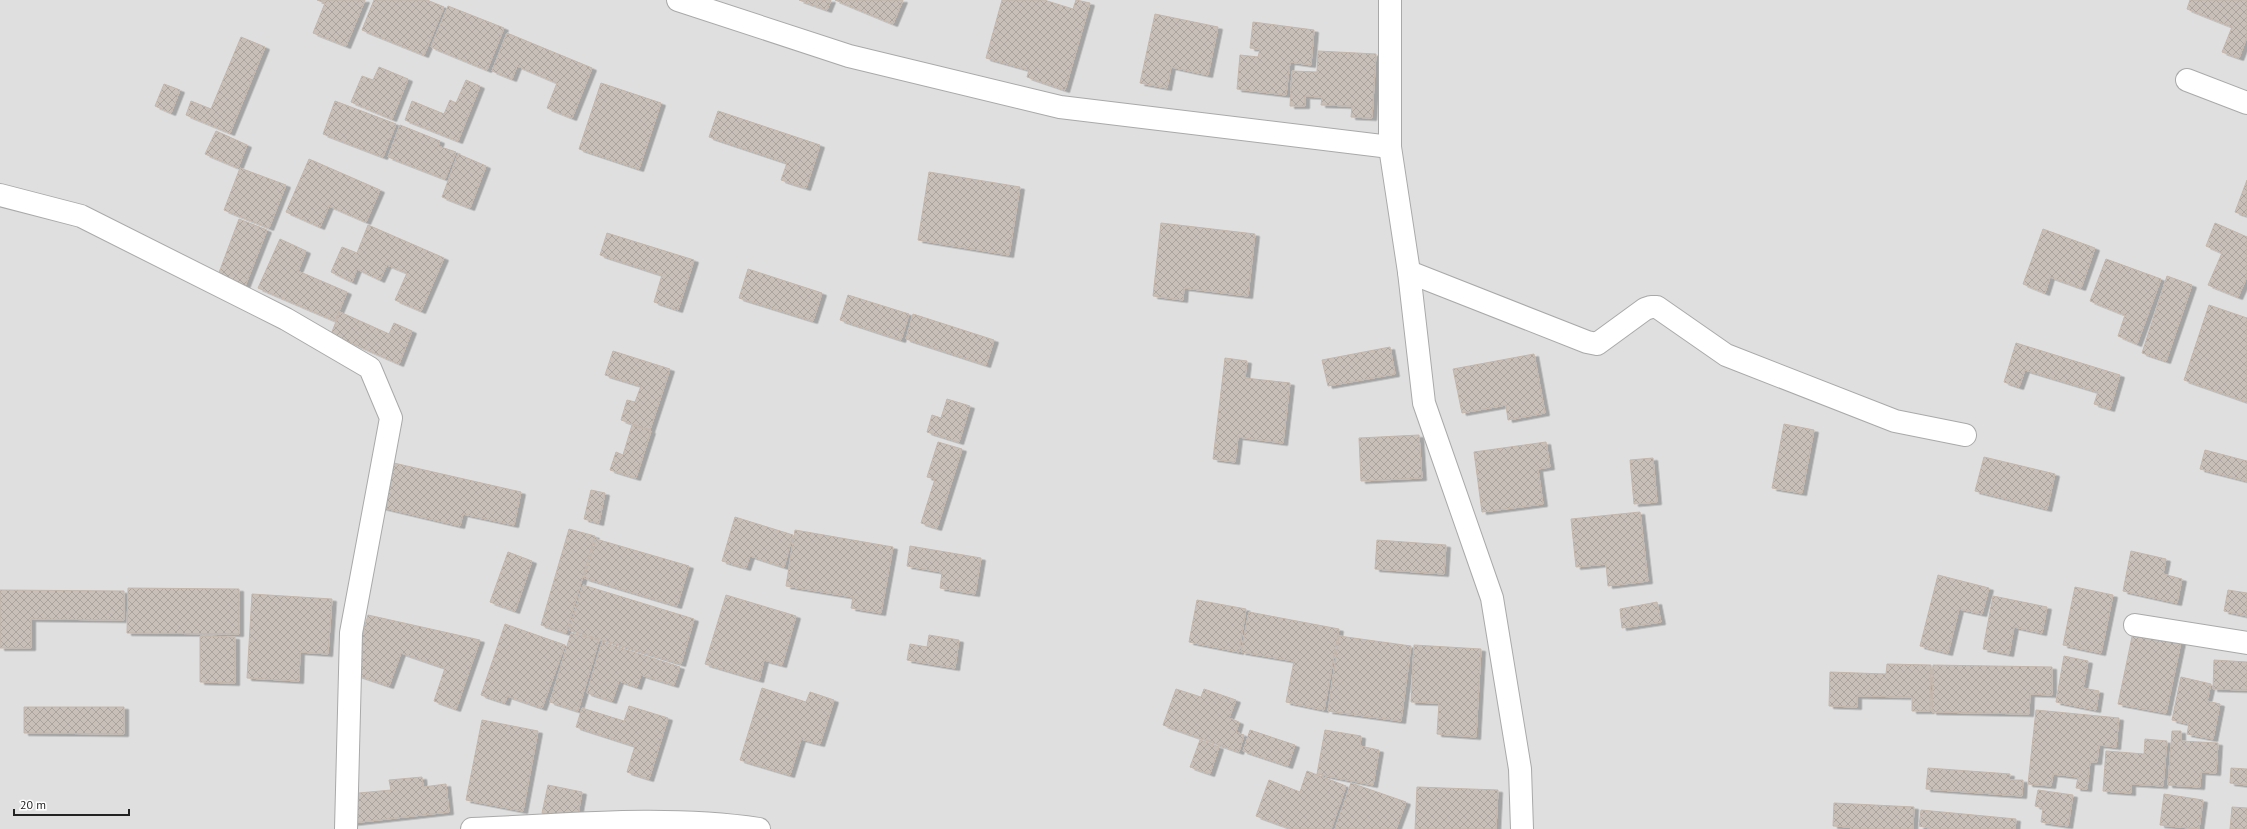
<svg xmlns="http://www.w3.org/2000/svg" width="2247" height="829" viewBox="0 0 2247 829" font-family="'PT Sans',sans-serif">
<defs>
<pattern id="building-cross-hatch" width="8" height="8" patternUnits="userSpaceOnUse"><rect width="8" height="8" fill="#c7bfb8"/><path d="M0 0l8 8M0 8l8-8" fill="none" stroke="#aba49e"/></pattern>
<filter id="shadow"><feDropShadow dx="4.5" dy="2.5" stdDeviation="0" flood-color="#0004"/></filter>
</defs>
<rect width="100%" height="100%" fill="#f2efe9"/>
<rect fill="#e0dfdf" x="0" y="0" width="2247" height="829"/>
<g fill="url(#building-cross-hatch)" stroke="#c4b6ab" filter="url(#shadow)">
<polygon points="317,0 365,0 346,46 313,33 325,3"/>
<polygon points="374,0 427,0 444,7 424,55 362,30"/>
<polygon points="799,0 831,0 827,10"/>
<polygon points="835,0 903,0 893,24"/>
<polygon points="1002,0 1044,0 1073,9 1076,0 1090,3 1065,90 1027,77 1029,70 986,58"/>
<polygon points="2190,0 2247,0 2247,37 2239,58 2222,52 2232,27 2187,9"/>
<polygon points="448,6 504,28 487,70 431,47"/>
<polygon points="1155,14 1218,27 1208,75 1171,67 1167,88 1140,83"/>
<polygon points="1253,22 1314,30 1311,65 1290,62 1286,95 1237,89 1240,55 1258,57 1260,49 1250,48"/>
<polygon points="507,33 592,68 572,118 547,108 557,83 517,66 512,79 492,71"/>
<polygon points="241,37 265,47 230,133 186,115 191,101 211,109"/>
<polygon points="1318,51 1376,54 1372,118 1351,117 1352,106 1321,105 1322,97 1305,96 1305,106 1290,106 1292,71 1317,72"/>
<polygon points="379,67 408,79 392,119 351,102 362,76 373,80"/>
<polygon points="466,80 480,86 458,141 405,120 412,101 444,114 450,100 456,103"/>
<polygon points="601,83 661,103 639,169 579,149"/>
<polygon points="164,84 180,90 171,113 155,106"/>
<polygon points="335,101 396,124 383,157 323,134"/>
<polygon points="718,111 820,145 806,188 781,180 787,163 709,137"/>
<polygon points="400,125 440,141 438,146 456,152 445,179 388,157"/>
<polygon points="216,131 247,145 238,168 205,154"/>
<polygon points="458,154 486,166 470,208 442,197"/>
<polygon points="309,159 380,190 366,222 329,206 320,227 286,212"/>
<polygon points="240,168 286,185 269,228 224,210"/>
<polygon points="929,172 1020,187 1009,255 918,240"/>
<polygon points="2247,180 2247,216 2235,212"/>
<polygon points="239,219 267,230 244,289 217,278"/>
<polygon points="1161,223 1255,234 1248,296 1184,288 1183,300 1153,296"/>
<polygon points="2215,223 2247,237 2247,277 2238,297 2208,285 2222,253 2206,246"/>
<polygon points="368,225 444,258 421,311 395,300 407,273 387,265 380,280 357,269 352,282 331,272 342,247 357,253"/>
<polygon points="2043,229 2095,248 2081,288 2050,277 2045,293 2023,284"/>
<polygon points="607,233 694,260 678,310 654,302 662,275 600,255"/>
<polygon points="280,239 306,251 298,271 347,292 335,321 258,288"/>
<polygon points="2106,259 2161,279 2137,344 2118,336 2125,315 2090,301"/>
<polygon points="748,269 822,293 813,321 739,298"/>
<polygon points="2167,276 2192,285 2166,361 2142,353"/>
<polygon points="848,295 909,314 901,340 840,320"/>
<polygon points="2209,305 2247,318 2247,402 2184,380"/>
<polygon points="340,312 389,334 394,323 412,331 399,364 331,334"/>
<polygon points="913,314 994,340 986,365 906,339"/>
<polygon points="2016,343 2120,375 2110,409 2094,404 2098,392 2025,370 2019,387 2004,382"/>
<polygon points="1390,347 1395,374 1328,386 1322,360"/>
<polygon points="613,351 670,369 650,430 621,420 627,400 635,402 641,386 605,375"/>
<polygon points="1534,354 1545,413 1508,420 1506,405 1462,413 1453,369"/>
<polygon points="1225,358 1247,361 1245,378 1290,383 1283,443 1238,437 1235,462 1213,459"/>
<polygon points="947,399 970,406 959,442 927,432 932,415 941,418"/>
<polygon points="1784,424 1814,430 1802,493 1772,488"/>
<polygon points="632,425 651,431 636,478 610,470 616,452 623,455"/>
<polygon points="1419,435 1422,478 1361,481 1359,438"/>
<polygon points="938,442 962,449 937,528 921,523 935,479 927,477"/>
<polygon points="1546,442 1550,467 1538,469 1543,504 1482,512 1474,452"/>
<polygon points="2205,450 2247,461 2247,481 2200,469"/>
<polygon points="1984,457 2055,474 2047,509 1975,491"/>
<polygon points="1653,458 1657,502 1634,504 1630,460"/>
<polygon points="385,461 521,492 514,525 463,514 460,526 376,506"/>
<polygon points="591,490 605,493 599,523 584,519"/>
<polygon points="1640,512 1648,581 1608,586 1606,564 1576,567 1571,519"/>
<polygon points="735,517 793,535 784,567 750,556 746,568 722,561"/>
<polygon points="569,529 595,536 566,633 541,625"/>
<polygon points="795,530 893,547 881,613 851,608 853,597 786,586"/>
<polygon points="596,539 689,566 677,606 584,578"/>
<polygon points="1377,540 1446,545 1444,574 1375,569"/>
<polygon points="910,546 981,558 975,594 940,588 942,572 907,566"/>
<polygon points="2131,551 2166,559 2163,574 2182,579 2177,603 2123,591"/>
<polygon points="508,552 532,561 515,611 490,602"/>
<polygon points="1938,575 1989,588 1982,614 1959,609 1948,653 1920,646"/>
<polygon points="583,585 694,619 681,664 569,630"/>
<polygon points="2075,587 2113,595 2101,653 2063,645"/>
<polygon points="128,588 239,589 239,634 127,633"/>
<polygon points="0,590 124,591 124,620 31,619 31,648 0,648"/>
<polygon points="2228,590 2247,593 2247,616 2224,611"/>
<polygon points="252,594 332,599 328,654 300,652 299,681 247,678"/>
<polygon points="726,595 796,616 782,665 764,660 759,680 705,664"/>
<polygon points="1993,596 2047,607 2042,633 2014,627 2009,654 1983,649"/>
<polygon points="1197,600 1246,609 1239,652 1189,642"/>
<polygon points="1657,602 1661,622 1622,628 1620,609"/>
<polygon points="1249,612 1339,629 1324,710 1286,702 1294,661 1241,652"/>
<polygon points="368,615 480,640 456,709 434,701 445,668 401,653 389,686 351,673"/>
<polygon points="505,624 565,645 542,708 507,696 505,703 481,695"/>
<polygon points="2133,632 2181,642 2166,713 2118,704"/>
<polygon points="571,633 599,640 578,711 550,702"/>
<polygon points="929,635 959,640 955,668 907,660 910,644 927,647"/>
<polygon points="200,636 235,637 235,683 200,682"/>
<polygon points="1339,636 1411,646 1401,721 1328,711"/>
<polygon points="602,642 680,667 674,685 641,675 637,687 619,681 612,701 587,693"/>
<polygon points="1414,645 1481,649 1476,737 1437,734 1439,703 1411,702"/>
<polygon points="2064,656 2088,661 2083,688 2099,691 2096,710 2056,702"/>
<polygon points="2214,660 2247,662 2247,690 2213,689"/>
<polygon points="1887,664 1931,665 1930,711 1912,711 1912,697 1857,696 1857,707 1829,706 1830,672 1886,674"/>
<polygon points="1933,665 2052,667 2052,695 2030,694 2029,714 1932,712"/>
<polygon points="2181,677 2211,684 2207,701 2220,704 2213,739 2187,734 2189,724 2172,720"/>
<polygon points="762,688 806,702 810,692 834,700 820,744 801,739 790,775 740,760"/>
<polygon points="1176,689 1201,697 1204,689 1236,700 1229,718 1239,722 1236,732 1244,735 1239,752 1163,725"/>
<polygon points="629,706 668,718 649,779 627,772 635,746 576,727 582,708 624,721"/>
<polygon points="24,707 124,707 124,734 24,733"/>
<polygon points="2036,710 2119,718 2116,747 2099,745 2097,762 2090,762 2087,789 2076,788 2078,777 2053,774 2051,786 2028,784"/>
<polygon points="482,720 538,731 523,811 466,800"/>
<polygon points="1250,730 1295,745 1288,766 1243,751"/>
<polygon points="1325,730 1361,736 1360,746 1379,750 1373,785 1317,774"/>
<polygon points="2172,731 2181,731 2181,741 2218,743 2216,773 2201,772 2200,787 2168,785"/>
<polygon points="2145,739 2167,741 2163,786 2131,784 2131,793 2103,791 2106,751 2144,754"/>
<polygon points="1200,740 1219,747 1210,774 1190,767"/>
<polygon points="1928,768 2010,774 2009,780 2023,780 2022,796 1926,789"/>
<polygon points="2231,768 2247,769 2247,785 2230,783"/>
<polygon points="1307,771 1346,786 1331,829 1292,829 1256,816 1269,780 1300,792"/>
<polygon points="422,777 423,787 446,784 449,812 352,823 348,794 391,790 389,780"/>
<polygon points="1351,783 1406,802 1396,829 1335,829"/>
<polygon points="548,785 582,792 577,820 542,813"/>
<polygon points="1417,787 1498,790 1496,829 1415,829"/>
<polygon points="2038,790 2073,795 2068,826 2041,822 2043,808 2035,806"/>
<polygon points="2164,794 2203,800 2199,829 2160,825"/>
<polygon points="1834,803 1914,807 1913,829 1851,829 1851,827 1833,826"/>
<polygon points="2232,807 2247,808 2247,829 2230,829"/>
<polygon points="1921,810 2016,819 2015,829 1935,829 1919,826"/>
</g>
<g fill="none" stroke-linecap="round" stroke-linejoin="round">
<g stroke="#a9a9a9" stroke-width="24">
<g id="minor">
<polyline points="678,0 849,56 1060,107 1390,147"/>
<polyline points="1390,0 1390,147 1409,272 1424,403 1492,598 1520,769 1522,829"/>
<polyline points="2187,80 2247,103"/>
<polyline points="0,195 81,216 286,319 370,368 391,418 351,633 346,829"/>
<polyline points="1409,272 1587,342 1597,344 1645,309 1651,307 1657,307 1726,355 1895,421 1965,435"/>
<polyline points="2135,625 2247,643"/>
<path d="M472,829C567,825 665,815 759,829"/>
</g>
</g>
<use href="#minor" stroke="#fff" stroke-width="22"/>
</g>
<path d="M14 809v6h115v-6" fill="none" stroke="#222222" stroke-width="2"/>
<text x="20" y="809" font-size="12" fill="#222222" stroke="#ffffff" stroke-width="3" paint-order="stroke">20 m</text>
</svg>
